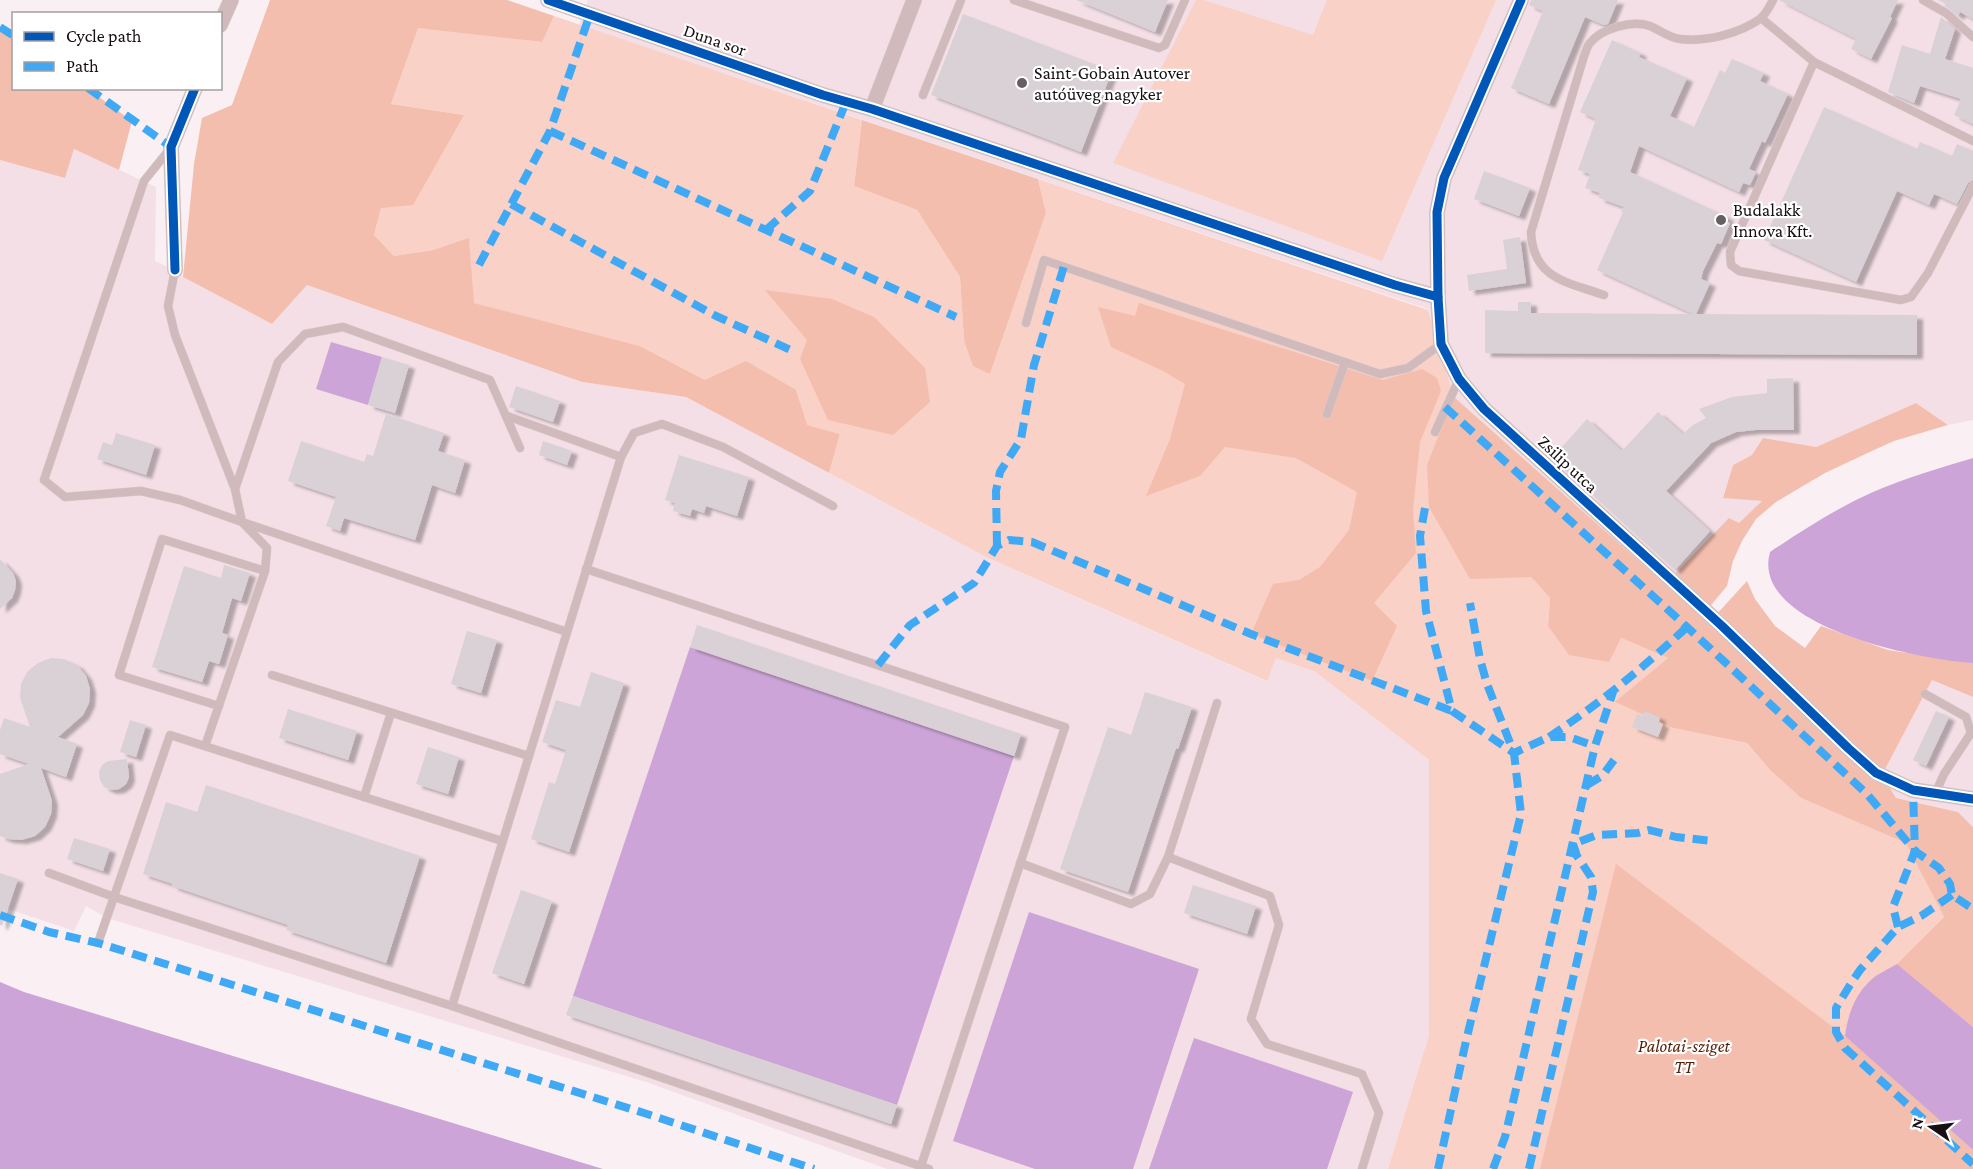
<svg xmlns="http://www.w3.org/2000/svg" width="1973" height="1169" viewBox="0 0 1973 1169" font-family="'Crimson Pro',serif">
<defs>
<filter id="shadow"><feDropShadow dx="6" dy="4" stdDeviation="1.5" flood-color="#0004"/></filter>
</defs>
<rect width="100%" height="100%" fill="#faf0f3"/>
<g fill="#f3dfe5">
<polygon points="588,0 1973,0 1973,420 1948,425 1916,403 1816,447 1763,439 1752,455 1733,465 1723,497 1763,501 1739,523 1685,564 1665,584 1454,397 1428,309 579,25"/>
<polygon points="74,149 156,187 155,261 175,270 183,277 272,324 307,285 582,382 686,397 988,558 1266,681 1276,657 1314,671 1429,760 1429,1035 1388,1169 887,1169 646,1082 107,918 86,906 74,931 0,906 0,160 65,178"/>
<polygon points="1932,680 1973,697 1973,827 1958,812 1896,798 1882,775"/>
</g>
<g fill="#f9d1c6">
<polygon points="1196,0 1204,0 1313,35 1327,0 1496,0 1382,261 1113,163"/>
<polygon points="554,16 862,120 854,186 917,210 960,277 964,340 990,374 1046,213 1038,179 1428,310 1454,397 1531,577 1550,598 1548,626 1621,638 1668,658 1616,702 1673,728 1747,743 1770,770 1801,798 1907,843 1944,917 1902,960 1973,1027 1897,965 1845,1035 1973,1150 1973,1169 1388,1169 1429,1035 1429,760 1314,671 1276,658 1267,681 988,558 829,473 840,434 806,425 796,390 705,380 640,346 473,303 469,239 433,250 394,256 374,235 381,208 464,115 391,104 418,27 541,42"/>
</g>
<g fill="#f4beae">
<polygon points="270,0 507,0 554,16 542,42 418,28 391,104 464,115 413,205 381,208 374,235 394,256 433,250 469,238 474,303 640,346 705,380 746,361 796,390 807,425 840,434 829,473 686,397 582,382 307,285 272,324 183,277 194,164 202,118 232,105"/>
<polygon points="0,27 13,36 14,88 88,89 132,121 119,170 74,149 65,178 0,160"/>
<polygon points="862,120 1038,179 1046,213 990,374 973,366 964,340 960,277 917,210 854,186"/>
<polygon points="765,290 832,299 874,317 925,368 930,402 893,435 828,420 800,359 807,340"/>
<polygon points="1139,303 1383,380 1422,369 1437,378 1441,391 1420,442 1413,510 1416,553 1374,603 1397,626 1372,681 1251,634 1273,584 1299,580 1320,567 1349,530 1357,492 1296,458 1225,447 1200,476 1146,496 1170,439 1185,384 1163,371 1111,347 1098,307 1135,316"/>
<polygon points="1454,397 1665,584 1729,518 1739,523 1762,501 1723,498 1733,465 1752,455 1763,438 1816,447 1916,403 1948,425 1894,441 1874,450 1825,473 1776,502 1756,519 1742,541 1733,561 1727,586 1707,610 1715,616 1747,581 1755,599 1775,626 1805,648 1821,626 1888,650 1973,663 1973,697 1932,680 1882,775 1896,798 1958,812 1973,827 1973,1027 1897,964 1944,917 1906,843 1801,798 1770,770 1747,743 1673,728 1615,702 1668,658 1621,638 1609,662 1569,655 1548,626 1550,598 1531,577 1470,579 1429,507 1427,465"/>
<polygon points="1616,864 1845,1036 1973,1150 1973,1169 1540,1169"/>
</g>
<g fill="#cda4d7">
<polygon points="331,342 382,357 368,405 316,389"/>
<path d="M1973,458V663C1923,660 1749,627 1770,552C1803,530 1837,508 1873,492C1905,478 1940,468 1973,458Z"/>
<polygon points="690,647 1014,756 897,1105 573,996"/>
<polygon points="1029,912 1199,969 1133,1169 1035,1169 953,1141"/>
<path d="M1897,964L1973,1027V1150L1845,1036C1848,1014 1855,994 1872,979C1879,973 1889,969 1897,964Z"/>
<polygon points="0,982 24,992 603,1169 0,1169"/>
<polygon points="1194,1038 1353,1092 1327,1169 1149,1169"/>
</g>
<g fill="#d9d1d5" filter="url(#shadow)">
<polygon points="1076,0 1168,0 1155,32"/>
<polygon points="1531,0 1618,0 1608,24 1604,25 1585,17 1549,104 1511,88 1543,11 1529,5"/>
<polygon points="1779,0 1898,0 1890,17 1892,18 1871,59 1851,49 1856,39"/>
<polygon points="1938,0 1973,0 1973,19 1960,12 1958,16 1945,6 1946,4"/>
<polygon points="963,14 1112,71 1081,152 931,95"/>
<polygon points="1941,17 1955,29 1945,59 1973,68 1973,124 1954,115 1961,99 1920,86 1914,103 1888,92 1902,45 1930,54"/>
<polygon points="1612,40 1641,53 1639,57 1687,78 1670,116 1694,127 1720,70 1725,73 1732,59 1764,73 1760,81 1788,94 1765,143 1762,141 1749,169 1756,172 1750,185 1743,183 1739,192 1639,146 1630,172 1728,217 1726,221 1730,223 1721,244 1717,243 1703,271 1701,279 1710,283 1696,314 1917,315 1917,355 1485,353 1485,310 1518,311 1518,302 1531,302 1531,313 1693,314 1597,270 1623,212 1621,212 1624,207 1599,198 1600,193 1585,188 1590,174 1578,170 1596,119 1580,112"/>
<polygon points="1824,107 1917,149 1920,142 1952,156 1957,144 1973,151 1973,180 1968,183 1957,204 1934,194 1929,205 1897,191 1856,282 1764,240"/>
<polygon points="1484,171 1530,188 1519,216 1474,199"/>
<polygon points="1520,237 1526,283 1469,291 1467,275 1507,269 1503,240"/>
<polygon points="382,357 409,365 395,413 368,405"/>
<polygon points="1793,378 1794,430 1755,430 1736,432 1711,443 1666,491 1710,531 1675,570 1552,458 1587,419 1622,451 1658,412 1683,434 1693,425 1706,418 1699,409 1732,397 1767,393 1767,379"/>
<polygon points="516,386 560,401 553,422 509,407"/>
<polygon points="386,414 444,433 438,451 465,460 455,493 432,485 415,540 344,518 340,531 326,526 336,497 288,481 301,441 364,462 367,454 373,456"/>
<polygon points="116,433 155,445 146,475 97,459 103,442 112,445"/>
<polygon points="543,441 572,451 567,465 539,455"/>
<polygon points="679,455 749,477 737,516 706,506 704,513 692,509 690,516 673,511 675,503 665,500"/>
<polygon points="0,559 13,573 16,581 15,590 12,598 0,609"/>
<polygon points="224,565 250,573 241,601 232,598 222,633 228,635 219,664 209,661 202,682 152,667 184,566 221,578"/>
<polygon points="697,625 1021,734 1014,756 690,647"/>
<polygon points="467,631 497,640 481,693 451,684"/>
<polygon points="51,658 64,659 77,665 86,676 90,689 89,703 83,715 58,737 77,744 66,777 41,768 52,801 51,814 45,827 35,836 21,840 8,839 0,836 0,774 29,764 0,754 0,730 4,718 30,727 20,698 21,684 27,672 38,663"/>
<polygon points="591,672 624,683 569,852 531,839 549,782 555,784 566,750 542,742 556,700 580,707"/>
<polygon points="1145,692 1192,707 1178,749 1176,748 1128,892 1060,869 1108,727 1131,735"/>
<polygon points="288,709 357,731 348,760 279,738"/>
<polygon points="1644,711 1660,717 1659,722 1663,724 1658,737 1632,727 1637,714 1643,716"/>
<polygon points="1936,711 1949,717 1926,766 1913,760"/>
<polygon points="130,720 146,725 136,757 120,752"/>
<polygon points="428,747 459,757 448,794 416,784"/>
<polygon points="127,759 129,777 126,784 119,789 111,790 104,787 100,780 99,772 102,765 108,761"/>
<polygon points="206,785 420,856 386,963 286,930 288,925 172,886 173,884 143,874 166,802 197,812"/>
<polygon points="74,838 110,849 103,871 67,859"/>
<polygon points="0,873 18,879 2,926 0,925"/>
<polygon points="1193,885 1256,906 1247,934 1184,913"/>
<polygon points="521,890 552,901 524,984 492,973"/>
<polygon points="573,996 897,1105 891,1124 566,1015"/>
</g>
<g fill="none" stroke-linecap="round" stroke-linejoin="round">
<g stroke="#d5cdd0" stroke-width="9">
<g id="lane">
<polyline points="1014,0 1159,48 1165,45 1185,0"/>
<polyline points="1923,0 1946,13 1973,37"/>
<polyline points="1761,18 1814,62 1973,141"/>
<polyline points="1814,62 1730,252 1731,265 1739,271 1901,300 1911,297 1928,273 1973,186"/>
<polyline points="923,95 961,0"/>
<polyline points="169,150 144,181 44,480 65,497 141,491 180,500 242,522 267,548 265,571 205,746"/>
<polyline points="175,270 168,306 175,335 235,489 242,522 567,632"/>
<path d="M1604,295C1567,282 1533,279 1531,232L1584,56C1586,52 1587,46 1590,43C1602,28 1632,20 1650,26C1660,30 1669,38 1680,39C1706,42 1738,34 1760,19C1765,15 1770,6 1773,0"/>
<polyline points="1026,323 1044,260 1380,374 1408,368 1441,344"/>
<polyline points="1327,414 1345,362"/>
<polyline points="507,416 621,457"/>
<polyline points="1435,432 1459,379"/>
<polyline points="235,489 278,362 305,334 343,327 490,380 520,448"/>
<polyline points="586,569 1065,727 921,1166"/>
<polyline points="272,675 529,756"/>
<polyline points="1925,694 1966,717 1971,733"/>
<polyline points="219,706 119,675 162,539 265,571"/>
<polyline points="1935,794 1944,774 1971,733 1973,733"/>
<polyline points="364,797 391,713"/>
<polyline points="1168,857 1270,896 1279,925 1251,1019 1267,1044 1362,1074 1379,1113 1362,1169"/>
<polyline points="1020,863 1131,904 1150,894 1168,857 1217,703"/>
<polyline points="49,873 114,897 452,1006 929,1169"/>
<polyline points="98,943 170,735 502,841"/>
<polyline points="452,1006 621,457 634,433 662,424 723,447 833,506"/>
</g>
</g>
<g stroke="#d5cdd0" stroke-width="16">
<g id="street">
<polyline points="548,0 823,95 872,109 1395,285 1438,297"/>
<polyline points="1521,0 1444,178 1437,212 1438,297 1441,344 1459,379 1484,409 1722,626 1848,748 1876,773 1913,790 1973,799"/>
<polyline points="220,25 231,0"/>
<polyline points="872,109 914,0"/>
<polyline points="175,270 171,147 195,88"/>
</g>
</g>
<use href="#lane" stroke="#d0babb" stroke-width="8"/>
<use href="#street" stroke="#d0babb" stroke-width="15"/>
<g stroke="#3fa9f5" stroke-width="8" stroke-dasharray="15 8" stroke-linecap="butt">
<polyline points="0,27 14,36"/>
<polyline points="88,88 171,147"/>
<polyline points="550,131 956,317"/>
<polyline points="511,204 716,316 793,351"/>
<polyline points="766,230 810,191 846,102"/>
<polyline points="479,265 550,131 590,14"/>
<polyline points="1445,407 1687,627 1867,794 1915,851 1939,868 1950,884 1952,895 1973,909"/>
<polyline points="1425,508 1420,536 1426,611 1452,711 1514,753 1549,737 1569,737 1595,746"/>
<polyline points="997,546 996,491 1000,472 1021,439 1034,365 1064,266"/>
<polyline points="878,665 910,625 974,583 997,546 1009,540 1032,542 1251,634 1452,711"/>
<path d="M1549,737C1599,704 1644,667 1687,627"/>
<polyline points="1587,785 1602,776 1614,760"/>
<polyline points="1952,895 1921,916 1898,927 1860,970 1850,985 1836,1008 1836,1032 1845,1048 1973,1164"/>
<polyline points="0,915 49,932 98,943 644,1113 814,1169"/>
<polyline points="1898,927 1893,907 1915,851 1913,790"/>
<polyline points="1438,1169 1466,1041 1521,814 1514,753 1487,684 1480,659 1470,603"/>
<polyline points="1493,1169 1505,1137 1595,746 1613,692"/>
<polyline points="1529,1169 1593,892 1591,877 1577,856 1573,844 1597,835 1638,833 1649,830 1676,837 1713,841"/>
</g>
<g stroke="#fff" stroke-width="13">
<g id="cycleway">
<polyline points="548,0 823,95 872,109 1395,285 1438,297"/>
<polyline points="1521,0 1444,178 1437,212 1438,297 1441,344 1459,379 1484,409 1722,626 1848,748 1876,773 1913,790 1973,799"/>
<polyline points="175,270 171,147 195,88"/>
</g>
</g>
<use href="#cycleway" stroke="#0057b8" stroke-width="9"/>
</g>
<g fill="#665e60" stroke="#fff" stroke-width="2">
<circle cx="1022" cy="83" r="6"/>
<circle cx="1721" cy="220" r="6"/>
</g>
<g text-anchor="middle" stroke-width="4.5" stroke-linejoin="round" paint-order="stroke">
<g font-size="18" fill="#170f11" stroke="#fff">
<text transform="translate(715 40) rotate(19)" y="6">Duna sor</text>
<text transform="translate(1568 464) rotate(43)" y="6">Zsilip utca</text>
</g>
<g font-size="18" fill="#170f11" stroke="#fff" text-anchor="start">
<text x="1034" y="79">Saint-Gobain Autover<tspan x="1034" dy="21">autóüveg nagyker</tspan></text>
<text x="1733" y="216">Budalakk<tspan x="1733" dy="21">Innova Kft.</tspan></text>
</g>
<g font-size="18" font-style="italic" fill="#551d07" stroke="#fff">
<text x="1684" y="1052">Palotai-sziget<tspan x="1684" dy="21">TT</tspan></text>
</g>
</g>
<rect x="12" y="12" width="210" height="78" fill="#ffffff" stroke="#a29fa0" stroke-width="1.5"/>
<rect x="24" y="32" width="30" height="9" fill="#0057b8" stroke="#a29fa0" stroke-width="1.5"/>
<text x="66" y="42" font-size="18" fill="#170f11">Cycle path</text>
<rect x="24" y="62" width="30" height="9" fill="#3fa9f5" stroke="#a29fa0" stroke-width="1.5"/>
<text x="66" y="72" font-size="18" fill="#170f11">Path</text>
<g transform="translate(1931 1127) rotate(284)" stroke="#ffffff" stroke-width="4.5" paint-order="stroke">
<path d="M0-4.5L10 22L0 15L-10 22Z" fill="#170f11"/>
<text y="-9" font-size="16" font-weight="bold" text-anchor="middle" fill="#170f11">N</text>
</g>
</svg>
